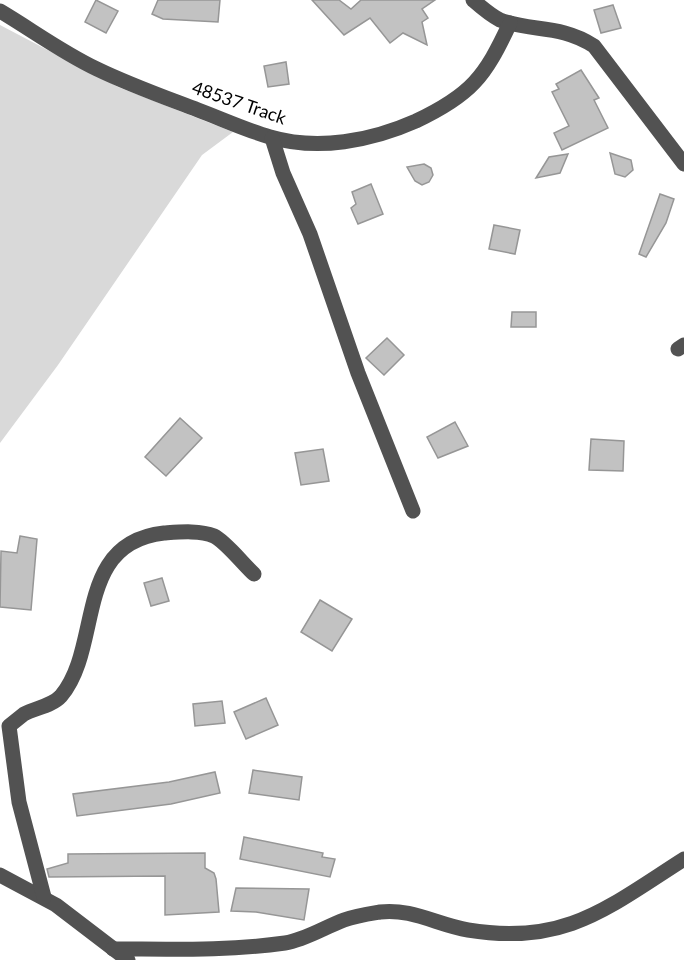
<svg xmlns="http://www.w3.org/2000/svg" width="684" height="960" viewBox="0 0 684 960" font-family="Lato,sans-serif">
<rect width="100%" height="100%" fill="#fff"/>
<polygon fill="#d9d9d9" points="0,25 118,87 233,132 202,155 58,365 0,443"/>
<g fill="#c2c2c2" stroke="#969696" stroke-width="1.5">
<polygon points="96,0 118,11 106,33 85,22"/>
<polygon points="158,0 220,0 218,22 163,19 152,14"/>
<polygon points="312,0 339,0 351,9 361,0 435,0 422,9 428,18 422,22 427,45 403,33 390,43 370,18 344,35"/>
<polygon points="613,5 621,28 601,33 594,10"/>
<polygon points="286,62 289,84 268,87 264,66"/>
<polygon points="581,70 599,98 594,100 608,128 562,150 554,133 569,126 552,92 559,89 556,84"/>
<polygon points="610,153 631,160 633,170 625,177 615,174"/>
<polygon points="568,154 560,173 536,178 549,157"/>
<polygon points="424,164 431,168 433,175 429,182 422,185 415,181 407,167"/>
<polygon points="371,184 383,214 358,224 351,208 356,204 352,192"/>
<polygon points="660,194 674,199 666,223 646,257 639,254"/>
<polygon points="494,225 520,230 515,254 489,249"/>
<polygon points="512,312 536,312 536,327 511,327"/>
<polygon points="387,338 404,355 384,375 366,358"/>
<polygon points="180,418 202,438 166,476 145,457"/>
<polygon points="455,422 468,446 438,458 427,437"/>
<polygon points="591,439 624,441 623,471 589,470"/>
<polygon points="323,449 329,481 301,485 295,453"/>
<polygon points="20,536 37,539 31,610 0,607 1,551 17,553"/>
<polygon points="162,578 169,601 151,606 144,583"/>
<polygon points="320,600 352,619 332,651 301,632"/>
<polygon points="266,698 278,725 246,739 234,712"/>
<polygon points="222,701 225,723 195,726 193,704"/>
<polygon points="253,770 302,777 299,800 249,793"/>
<polygon points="215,772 220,793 171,804 77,816 73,794 169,782"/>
<polygon points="244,837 323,853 322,857 335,859 330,877 240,859"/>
<polygon points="205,853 205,868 214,873 216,879 219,912 165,915 165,876 49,877 47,869 68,863 68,854"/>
<polygon points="236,888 309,889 304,920 256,912 231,911"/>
</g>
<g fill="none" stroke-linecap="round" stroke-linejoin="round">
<g stroke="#525252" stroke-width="15">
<path d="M473,0C481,7 490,15 500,20C531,32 560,24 594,46L684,164"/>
<path d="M0,11C32,30 63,53 97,69C130,85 164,97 198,110C222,119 246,130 270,137C318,151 371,141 416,121C471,95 485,77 510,23"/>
<polyline points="272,138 283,173 310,234 358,373 413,511"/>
<polyline points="678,349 684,345"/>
<polyline points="0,875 56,905 128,960"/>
<path d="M44,897L19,802L9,726C14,722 19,718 24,714C35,708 52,706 61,696C103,646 73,543 164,533C179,532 200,530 214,536C225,541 244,565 254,574"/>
<path d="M113,949C170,949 228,951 285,943C305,940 325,927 344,920C355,916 368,914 380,912C411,908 438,925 468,930C565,946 607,908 684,859"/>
</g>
</g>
<g text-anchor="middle" stroke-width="4.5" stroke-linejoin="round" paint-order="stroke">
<g font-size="18" fill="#000" stroke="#fff">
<text transform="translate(239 103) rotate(19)" y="6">48537 Track</text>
</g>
</g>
</svg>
